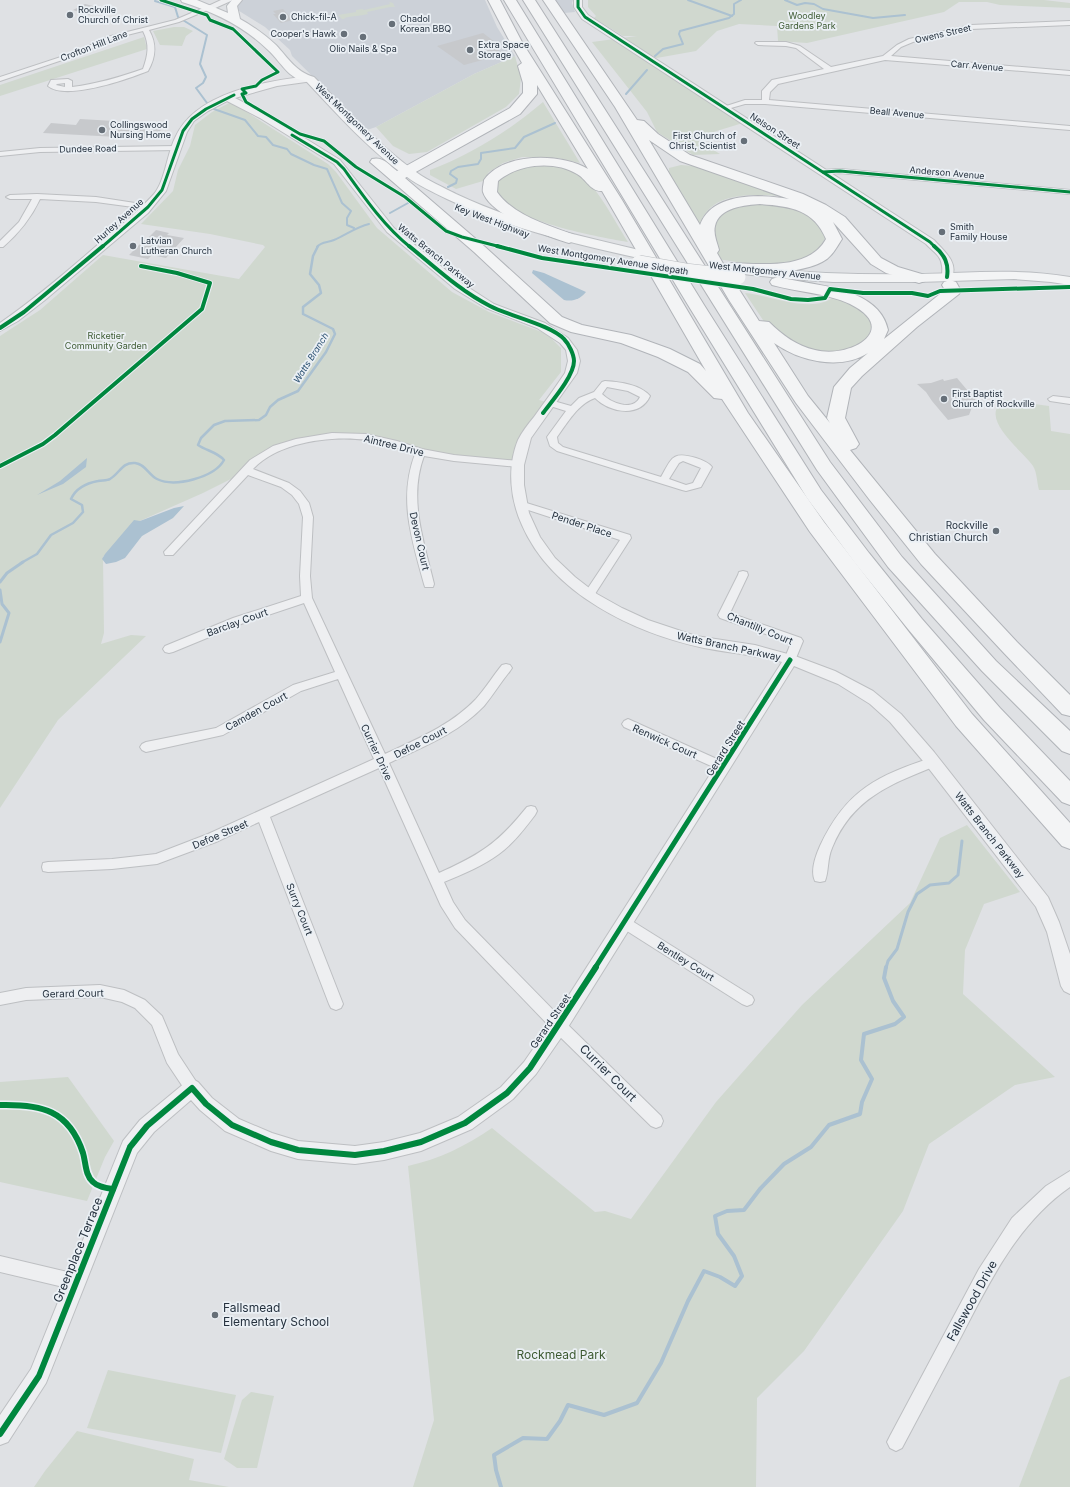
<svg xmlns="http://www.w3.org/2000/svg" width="1070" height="1487" viewBox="0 0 1070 1487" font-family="Inter,sans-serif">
<rect width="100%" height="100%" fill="#dfe1e4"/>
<g fill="#ccd1d8">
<polygon points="241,0 485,0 497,27 515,56 474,74 376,127 367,130 292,56 290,50 265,27 236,9 236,7"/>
<polygon points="555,0 573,0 572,3 575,12 564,13"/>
</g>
<g fill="#d0d8cf">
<polygon points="588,0 1044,0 1070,3 1070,8 1000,5 987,2 959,2 944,12 807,43 778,41 777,26 739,24 717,31 696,51 651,59 746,122 694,138 720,154 693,155 657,132 647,112 592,42 637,36 623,36 594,18 596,16 588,7"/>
<path d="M389,2L393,3L395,7H390L367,12L368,14C360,16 352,16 344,18L345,19H342L338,15L356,12V10L362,9L364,10L390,4Z"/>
<polygon points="174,27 184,27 193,31 186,36 182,46 160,45 153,31"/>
<polygon points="144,37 147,49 0,96 0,85"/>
<polygon points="515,56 521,78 519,94 506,107 427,152 409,154 393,146 376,127 474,74"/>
<polygon points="231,102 328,164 336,172 377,228 452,292 489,312 547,334 561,348 561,372 539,400 550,403 525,438 519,464 454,458 394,443 332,436 276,448 247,471 203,493 133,524 103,557 104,633 101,644 131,635 146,636 58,720 0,808 0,336 40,310 103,255 239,279 265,247 263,245 210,234 141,224 173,191 178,170 190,146 195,125 212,112"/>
<path d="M543,102L580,163L558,158L522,157L503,163L489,172L483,181L456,189L430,175V170C472,154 509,131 543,102Z"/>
<path d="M544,164C554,165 564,166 574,171C595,181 615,222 628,242C605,238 491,219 496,185C499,168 530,166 544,164Z"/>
<path d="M681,165L694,166L780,196C751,194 710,191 699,226L669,174V168Z"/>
<path d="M754,204L788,205L811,214L826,236C811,276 750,264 717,259C716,250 712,233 714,225C717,209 742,206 754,204Z"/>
<path d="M745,293C770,295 813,315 835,296L856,304L872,321L869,336L865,341L858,346L837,352H822L805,348L767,326Z"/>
<path d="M1005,400L1049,406L1051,431L1070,434V490H1039C1037,483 1037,472 1033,466C1022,450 976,417 1005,400Z"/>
<path d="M967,825L1020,892L984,904L965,950L963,994L1055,1077L1015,1085L929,1144L903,1211L804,1351L757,1398L756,1487H413L434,1420L408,1166C439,1159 466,1146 492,1128L595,1212L605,1211L631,1219L716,1102L802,1005L910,903L940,838Z"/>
<polygon points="68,1077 114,1141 105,1157 87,1201 0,1182 0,1082"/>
<polygon points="108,1370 236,1395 221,1453 87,1428"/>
<polygon points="1070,1376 1070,1487 1019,1487 1060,1380"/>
<polygon points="251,1392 274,1396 257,1468 237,1468 224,1459 242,1400"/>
<polygon points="77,1431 194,1459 189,1480 229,1487 34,1487 45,1471"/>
</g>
<g fill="#abc1d1">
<path d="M533,270L544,273L586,292C580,299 573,302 564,300L532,273Z"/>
<polygon points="87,458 86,467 63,484 37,495 60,481"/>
<polygon points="184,506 173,518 142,536 125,558 116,562 106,564 102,559 105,554 134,520 140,521 174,508"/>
</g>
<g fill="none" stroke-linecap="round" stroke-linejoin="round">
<g stroke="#abc1d1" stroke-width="2">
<polyline points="688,0 732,16"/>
<polyline points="785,0 797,5 805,3 814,4 823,9 873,18 905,15"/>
<polyline points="155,1 175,7 178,17 207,35 200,64 206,77 203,83 196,88 207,103"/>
<polyline points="655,56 663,49 683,44 679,34 680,31 729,18 734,14 734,4 741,0"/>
<polyline points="626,94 647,70"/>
<polyline points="214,109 245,120 258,136 266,137 273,145 287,149 291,154 314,165 327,169 342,203 351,211 347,218 347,225 354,228"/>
<polyline points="448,187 456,183 457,179 450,174 451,171 458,167 478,164 481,159 481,153 515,148 524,137 555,123"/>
<polyline points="390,213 408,203"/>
<path d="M317,247C322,241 327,243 334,240C346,235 356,227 369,224"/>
</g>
<path stroke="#abc1d1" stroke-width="2.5" d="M21,563L37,554L51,535L73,523L83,512L82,505L71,499C76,488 87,483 98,481C102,480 107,481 110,479C120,473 122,462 135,463C145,464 149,475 157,479C175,488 215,477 224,460C217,452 207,451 198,445L201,438L214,425L225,421L259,420L266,415L270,407L278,400L298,391L326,352L335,334L333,329L303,314V307L321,293L319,285L310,274L313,256L318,246"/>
<g stroke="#abc1d1" stroke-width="3">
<polyline points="0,582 7,573 23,562"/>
<polyline points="0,590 2,604 9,613 0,642"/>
<polyline points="886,968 888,961 897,949 908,912 917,894 930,885 949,883 958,875 962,841"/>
</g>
<polyline stroke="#abc1d1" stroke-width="4" points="501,1487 496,1470 494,1455 523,1438 547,1439 560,1421 568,1405 604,1415 637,1403 661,1363 688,1301 704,1271 720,1277 735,1286 742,1276 734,1256 718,1234 715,1216 727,1211 744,1210 760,1189 784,1164 811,1147 829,1125 860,1114 862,1102 872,1079 861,1060 864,1034 895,1024 904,1017 893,1001 884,978 886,967"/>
</g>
<g fill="#c7c9cc">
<polygon points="85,4 101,8 89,15 73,10"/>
<polygon points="283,9 293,20 281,23 273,14 276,14 273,11"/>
<polygon points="483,33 495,42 492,42 498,47 495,48 501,52 497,53 501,55 464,65 437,46"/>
<polygon points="80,119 149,123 147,127 162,128 155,139 43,133 51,123 76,125"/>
<polygon points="156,230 169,233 167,235 184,238 166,258 152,255 148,259 129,255 144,240 146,240"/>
<polygon points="957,378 973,397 976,397 969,415 948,420 932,401 926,392 917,384 931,383 943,379 944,381"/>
</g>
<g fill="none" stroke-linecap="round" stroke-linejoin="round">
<g stroke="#bdbfc2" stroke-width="2">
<g id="minor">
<path d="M210,5L213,7L212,8L179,22L149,30C157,44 156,57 148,71C128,79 66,101 48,86L51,80L68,79L72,81V87C97,84 120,77 143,69C148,55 150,45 143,31L111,39L83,53L0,81V77L79,51L107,37L175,20ZM65,83V87L56,85L57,84Z"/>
<polygon points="1070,21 1070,25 971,29 913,42 901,47 891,56 1070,71 1070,75 885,60 778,84 770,92 769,100 1070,126 1070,130 765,104 745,104 724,110 720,108 745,100 762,100 762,91 772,80 824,69 796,48 786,46 758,45 755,43 756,42 786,42 800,46 831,67 883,56 897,45 909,39 971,25"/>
<polygon points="177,146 180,146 180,150 40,152 0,156 0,152 40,148"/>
<polygon points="840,169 1070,190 1070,194 840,173 823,174 819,172 823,170"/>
<path d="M37,194L96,197L148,205L152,207L148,209L96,202L40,199C31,218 19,233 3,247H0V241L19,222L32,199H10L6,197L10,195Z"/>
<path d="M605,381C619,382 640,384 650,396C640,418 610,413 595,398C578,404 568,422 557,437L558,443L563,447L661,477C672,458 672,451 696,458C702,460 708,462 712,467L701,487L686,491L682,490L557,451L550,446L547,437L566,411L547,405L545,403L547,401L550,400L571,406L579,398L594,392L602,382ZM607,387L628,391L640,397C633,412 611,403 602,394ZM683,461L701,468L693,483L686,485L669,479L679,463Z"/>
<polygon points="1053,396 1070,398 1070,404 1050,401 1048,399"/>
<path d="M332,433L366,434L397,441L422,449L454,455L519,461L524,464L519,467L454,461L424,456C408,499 424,542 434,584L433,587H425L424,584C412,540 398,499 415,454C399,448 384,443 367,440C332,435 278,442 253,469L289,483L300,491L309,503L313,517L310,576L312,598L385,754C417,739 450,726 476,699C485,689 493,676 502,665L506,664L510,665L512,668L510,671C501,682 493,695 484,706C457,734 423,747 389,763L439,873C481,854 498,843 527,807L531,806L535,807L537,811L535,815C525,828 514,843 499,854C483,866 463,874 444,882L453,902L465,920L564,1021L661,1116L663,1121L661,1126L656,1128L651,1126L554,1031L455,928L441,906L379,768L270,817L343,1004L341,1008L336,1010L331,1008L329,1004L259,822L216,842L157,864L112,869L48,872L43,871L42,867L43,863L48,862L112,859L156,854L208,834L374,759L338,679L301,691L223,735L146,752L142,750L140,747L142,744L146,742L216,728L293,685L335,672L304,603L241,624L173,652L169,653L165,652L163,649L165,646L233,618L301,596L300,576L303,517L299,504L292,495L281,487L248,475L173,555H165L164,552L250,460L273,446L296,439Z"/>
<polygon points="520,501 630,535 631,538 593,597 585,597 584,594 620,540 516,506 515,504"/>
<polygon points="743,571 747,572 748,575 730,613 801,638 803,641 794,663 790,664 786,663 784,660 791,643 720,618 718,615 738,575 739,572"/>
<polygon points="628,719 728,764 730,767 728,770 724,772 720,770 624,727 622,724 624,721"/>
<path d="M934,757L938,759L940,762L938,765C891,784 852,798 832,848C827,859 829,871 825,881L820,882L815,881C810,871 816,855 820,846C846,790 878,775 934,757Z"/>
<polygon points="624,916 752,996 754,1000 752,1004 747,1006 742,1004 619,926 617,922 619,918"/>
<polygon points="100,985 124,990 145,1000 162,1016 178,1054 197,1083 199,1088 197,1093 192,1095 187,1093 167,1063 152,1025 135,1008 122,1002 100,997 26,1000 0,1005 0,993 26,988"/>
<path d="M1070,1171V1187C1018,1223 990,1281 962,1335C942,1373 922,1410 902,1448L896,1451L890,1448L887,1442L890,1436L979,1269L1012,1218L1046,1186Z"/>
<polygon points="0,1256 76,1274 82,1276 84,1282 82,1288 76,1290 0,1272"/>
</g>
</g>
<g stroke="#bdbfc2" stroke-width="2">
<g id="tertiary">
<polygon points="221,0 233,0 213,9 207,9 206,7"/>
<path d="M574,0H582V7L588,15L934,240C943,250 960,263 951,279H943C941,275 943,271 942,266C941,255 933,252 926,244L582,19L574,7Z"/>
<path d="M310,76L314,79L313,81L277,86L235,98L266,114L340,160L394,228L463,284L494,304L545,323L568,338L577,350L580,361L577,373L531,438L524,465V485L529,513L540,537L555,558L575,577L597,594L622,608L648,620L696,636L755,645L795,656L835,671L873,691L901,714L934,752L1048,897L1059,922L1070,954V994L1064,991L1061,986L1047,932L1036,907L923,761L890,722L870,704L838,684L794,666L565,1032L536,1074L513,1099L472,1129L421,1151L384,1160L355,1164L298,1159L271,1151L225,1131L200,1110L191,1100L154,1132L137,1153L46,1383L8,1442L0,1445V1415L31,1369L123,1141L140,1120L186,1082L192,1079L198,1082L212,1098L239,1119L272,1133L298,1141L355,1146L384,1142L420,1133L458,1117L501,1087L524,1062L553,1020L782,662C756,655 730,653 704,648C634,633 552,594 522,525C510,499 507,467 518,440C522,432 528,424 534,417C544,403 555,388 565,373L568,361L566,350L560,343L537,328L486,308L455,289L387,232L334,164L260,118L227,101L208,111L194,121L187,132L166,191L148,213L45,300L18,321L0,331V323C36,298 69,270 102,241C120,226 138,212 154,194C165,181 167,154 175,138C195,92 266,81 310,76Z"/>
</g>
</g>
<g stroke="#bbbec2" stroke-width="2">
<g id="primary">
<path d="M181,0H197L228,13L227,6L232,0H242L237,6L240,19C253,26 265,35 276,45C288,58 296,72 314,77C347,110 378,145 416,172C428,181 443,187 456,194C515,222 576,235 639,250L641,253L639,256L634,257C570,243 506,227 447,199C433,192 419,186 407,177C369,150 338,115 306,81L297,79L290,74C282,67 276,57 267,49C243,26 214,12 182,2Z"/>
<path d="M748,267C805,273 861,275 918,274C969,273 1019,268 1070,277V285L1051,282L1014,279L918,282H833L790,279L743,274L741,271L743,268Z"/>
</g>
</g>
<g stroke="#b1b4b9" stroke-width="2">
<g id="motorway">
<path d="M488,0H500L522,42L622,200L748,413L824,522L972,714L1070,823V849L1062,846L956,726L810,532L722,399L714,398L688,372L658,357L621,343L571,332L550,323L474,252L370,162L372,159C383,156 389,165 397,171L510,108L523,93V83L518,66L522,63L510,42ZM537,85L588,169C562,153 503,152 484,180C484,183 482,189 483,192C490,215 548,237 569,243L574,241L577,238L574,235C548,225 514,216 497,192L498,181C518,164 554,160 577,174C586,179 591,192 602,191L706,371L700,364L670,349L631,335L582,325L562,317L484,246L405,178L520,114L537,94Z"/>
<polygon points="504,0 516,0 704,305 821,490 869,553 922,619 1000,708 1070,781 1070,805 1062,802 984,720 908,629 855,563 807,498 688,305"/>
<polygon points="523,0 535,0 830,462 902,557 996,661 1070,731 1070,754 1062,751 982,671 888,567 817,470"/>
<path d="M543,0H555L637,120L644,121L658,134L690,155L803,194L826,205L845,217L881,258L898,267L925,275L927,278L925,281L919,283L886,273L871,264L833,222L842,239C836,248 832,257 822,262C801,273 751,277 728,272L759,321L769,322C782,335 797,346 815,350C851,359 901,329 850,304C826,293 798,292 772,285L770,282L772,279L778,277C813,286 879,286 888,330L884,339L945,290L942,285L944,282L950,280L956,282L961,291L959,294L917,327L862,376L851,388L845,418L859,444L856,448L850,450L935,554L1017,642L1070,695V716L1062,714L1003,652L921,564L869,499L796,403L729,300L615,107ZM649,140L680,161L789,199C760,194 712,192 700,225ZM760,204C789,206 814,209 826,239C809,270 763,264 732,263L727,265L725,267L717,253L719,250C717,242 713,234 715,226C719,207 746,205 760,204ZM774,343C799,361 840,371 868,353L850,368L834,387L827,418L830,423L808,396Z"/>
</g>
</g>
<use href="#minor" fill="#eeeff1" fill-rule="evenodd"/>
<use href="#tertiary" fill="#eeeff1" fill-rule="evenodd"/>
<use href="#primary" fill="#f3f4f5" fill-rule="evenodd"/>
<use href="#motorway" fill="#f3f4f5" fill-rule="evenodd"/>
<g stroke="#bbbec2" stroke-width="16" stroke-linecap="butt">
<polyline id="primary-bridge" points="639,263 685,271 738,277"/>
</g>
<use href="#primary-bridge" stroke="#f3f4f5" stroke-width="15"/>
<g stroke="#ebf0f5" stroke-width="4.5">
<g id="cycleway-far3">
<polyline points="161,0 207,15 210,20 233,29 278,72 262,80 256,86 242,89 246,93 242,94 246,102 300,134 324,141 356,167 405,197 446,231 462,237 501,247"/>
<polyline points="578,0 578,7 585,17 930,242 935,247"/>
<path d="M292,135L337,162L344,169C364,197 383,225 410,247"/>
<polyline points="823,172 840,171 1070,192"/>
<polyline points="102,247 148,207 162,190 183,131 192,119 206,109 234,95"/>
</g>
</g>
<g stroke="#ebf0f5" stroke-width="6">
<g id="cycleway-far2">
<path d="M409,246C435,267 460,291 490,306C509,316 551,325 564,339C569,344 574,355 574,361C574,376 552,401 543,413"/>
<polyline points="497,246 542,258 753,289 791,299 808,300 825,298 830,289 863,293 912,293 928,296 940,291 1070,287"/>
<path d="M934,246C945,255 949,264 947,277"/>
<polyline points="0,328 24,312 103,246"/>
<polyline points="0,466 43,444 55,435 202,309 210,283 177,273 141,266"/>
</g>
</g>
<g stroke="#ebf0f5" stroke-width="8">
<polyline id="cycleway-far1" points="595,968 790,660"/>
</g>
<g stroke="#ebf0f5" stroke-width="9">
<g id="cycleway">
<path d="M0,1105C41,1104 69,1110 83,1153C86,1163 85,1175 93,1182C98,1187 106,1188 113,1189"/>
<polyline points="0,1434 39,1376 130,1147 147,1126 192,1088 206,1104 232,1125 271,1142 298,1150 355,1155 384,1151 421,1142 465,1123 507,1093 530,1068 596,967"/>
</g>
</g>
<use href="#cycleway-far3" stroke="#00873e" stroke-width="3"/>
<use href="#cycleway-far2" stroke="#00873e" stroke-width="4"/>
<use href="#cycleway-far1" stroke="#00873e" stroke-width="5"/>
<use href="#cycleway" stroke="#00873e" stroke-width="6"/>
</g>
<g fill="#666f78" stroke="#ebf0f5" stroke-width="1.5">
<circle cx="70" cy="15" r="4"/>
<circle cx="283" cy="17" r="4"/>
<circle cx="392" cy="24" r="4"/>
<circle cx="344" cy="34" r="4"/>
<circle cx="363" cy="37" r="4"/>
<circle cx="470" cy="50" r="4"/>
<circle cx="102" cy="130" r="4"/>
<circle cx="744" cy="141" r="4"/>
<circle cx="942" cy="232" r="4"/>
<circle cx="133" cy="246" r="4"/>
<circle cx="944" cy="399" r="4"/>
<circle cx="996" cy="531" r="4"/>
<circle cx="215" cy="1315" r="4"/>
</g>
<g text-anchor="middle" stroke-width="3.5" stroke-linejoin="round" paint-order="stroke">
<g font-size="9" fill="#25313e" stroke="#ebf0f5" text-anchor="start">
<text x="78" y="13">Rockville<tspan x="78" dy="10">Church of Christ</tspan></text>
<text x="291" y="20">Chick-fil-A</text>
<text x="400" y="22">Chadol<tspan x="400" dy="10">Korean BBQ</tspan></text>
<text x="336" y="37" text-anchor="end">Cooper's Hawk</text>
<text x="478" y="48">Extra Space<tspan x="478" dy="10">Storage</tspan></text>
<text x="363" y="52" text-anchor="middle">Olio Nails &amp; Spa</text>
<text x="110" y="128">Collingswood<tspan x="110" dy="10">Nursing Home</tspan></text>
<text x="736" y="139" text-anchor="end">First Church of<tspan x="736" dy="10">Christ, Scientist</tspan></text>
<text x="950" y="230">Smith<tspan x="950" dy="10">Family House</tspan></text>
<text x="141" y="244">Latvian<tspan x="141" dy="10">Lutheran Church</tspan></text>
<text x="952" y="397">First Baptist<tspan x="952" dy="10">Church of Rockville</tspan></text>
</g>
<g font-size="9" fill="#3d5a32" stroke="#ebf0f5">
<text x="807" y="19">Woodley<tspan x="807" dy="10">Gardens Park</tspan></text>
<text x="106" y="339">Ricketier<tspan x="106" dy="10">Community Garden</tspan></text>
</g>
<g font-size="9" fill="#25313e" stroke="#ebf0f5">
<text transform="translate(943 34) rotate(-13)" y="3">Owens Street</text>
<text transform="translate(94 46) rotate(-21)" y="3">Crofton Hill Lane</text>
<text transform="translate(977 66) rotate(5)" y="3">Carr Avenue</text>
<text transform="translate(897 113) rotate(5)" y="3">Beall Avenue</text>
<text transform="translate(357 124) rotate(44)" y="3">West Montgomery Avenue</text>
<text transform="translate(775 131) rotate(33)" y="3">Nelson Street</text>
<text transform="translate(88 149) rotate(-1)" y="3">Dundee Road</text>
<text transform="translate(947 173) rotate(5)" y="3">Anderson Avenue</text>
<text transform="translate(119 221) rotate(-42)" y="3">Hurley Avenue</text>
<text transform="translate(492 221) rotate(21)" y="3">Key West Highway</text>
<text transform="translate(436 256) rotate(39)" y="3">Watts Branch Parkway</text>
<text transform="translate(613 260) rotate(9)" y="3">West Montgomery Avenue Sidepath</text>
<text transform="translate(765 271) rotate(6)" y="3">West Montgomery Avenue</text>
</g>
<g font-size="9" font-style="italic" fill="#2e5373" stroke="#ebf0f5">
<text transform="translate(311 358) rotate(-58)" y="3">Watts Branch</text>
</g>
<g font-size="10" fill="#25313e" stroke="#ebf0f5">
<text transform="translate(394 445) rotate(14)" y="4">Aintree Drive</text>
<text transform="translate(582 524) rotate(18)" y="4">Pender Place</text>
<text transform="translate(420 541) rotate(77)" y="4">Devon Court</text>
<text transform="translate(237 622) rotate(-20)" y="4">Barclay Court</text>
<text transform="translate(760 628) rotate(22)" y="4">Chantilly Court</text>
<text transform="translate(729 646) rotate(12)" y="4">Watts Branch Parkway</text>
<text transform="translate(256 711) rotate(-29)" y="4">Camden Court</text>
<text transform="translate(665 741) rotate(24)" y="4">Renwick Court</text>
<text transform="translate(420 742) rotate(-27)" y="4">Defoe Court</text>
<text transform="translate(725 748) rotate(-58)" y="4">Gerard Street</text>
<text transform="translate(377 752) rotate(65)" y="4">Currier Drive</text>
<text transform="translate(220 834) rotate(-23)" y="4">Defoe Street</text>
<text transform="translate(990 835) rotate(52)" y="4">Watts Branch Parkway</text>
<text transform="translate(300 909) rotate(68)" y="4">Surry Court</text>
<text transform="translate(686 961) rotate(32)" y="4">Bentley Court</text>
<text transform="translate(73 993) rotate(-1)" y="4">Gerard Court</text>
<text transform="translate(550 1021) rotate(-56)" y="4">Gerard Street</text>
</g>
<g font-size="10" fill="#25313e" stroke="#ebf0f5" text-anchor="end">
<text x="988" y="529">Rockville<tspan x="988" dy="12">Christian Church</tspan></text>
</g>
<g font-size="12" fill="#25313e" stroke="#ebf0f5">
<text transform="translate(608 1073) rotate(45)" y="4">Currier Court</text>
<text transform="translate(78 1250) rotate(-68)" y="4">Greenplace Terrace</text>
<text transform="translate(972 1301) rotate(-61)" y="4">Fallswood Drive</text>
</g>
<g font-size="12" fill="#25313e" stroke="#ebf0f5" text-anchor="start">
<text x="223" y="1312">Fallsmead<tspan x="223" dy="14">Elementary School</tspan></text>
</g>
<g font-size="12" fill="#3d5a32" stroke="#ebf0f5">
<text x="561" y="1359">Rockmead Park</text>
</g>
</g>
</svg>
